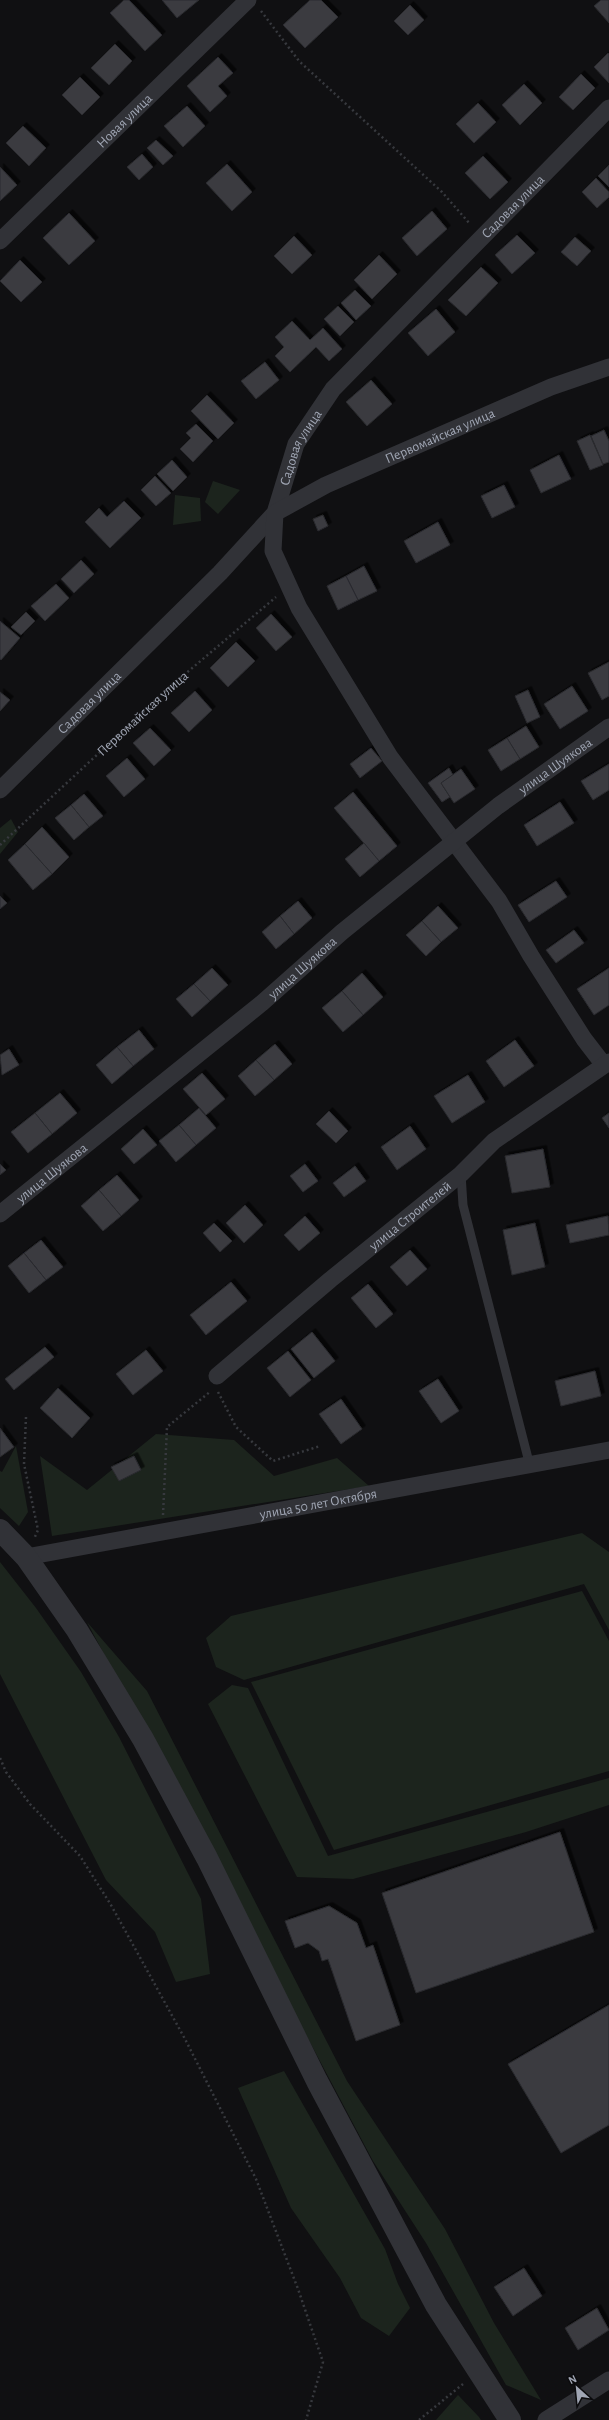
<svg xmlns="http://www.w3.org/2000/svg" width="609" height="2420" viewBox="0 0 609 2420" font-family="'Alegreya Sans',sans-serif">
<defs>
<filter id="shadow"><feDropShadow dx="3.5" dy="-3.5" stdDeviation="0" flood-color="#0009"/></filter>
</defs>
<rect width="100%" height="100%" fill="#101012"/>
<g fill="#1c241d">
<polygon points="213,481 240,490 218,514 205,502"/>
<polygon points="175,495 200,498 201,521 173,525"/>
<polygon points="11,819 18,832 0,854 0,828"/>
<polygon points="156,1434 234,1440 274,1476 337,1458 369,1486 52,1536 40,1456 87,1490"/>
<polygon points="16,1446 28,1512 19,1526 0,1508 0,1471 2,1472"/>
<polygon points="582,1533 609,1552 609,1630 584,1584 244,1680 216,1667 206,1638 231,1616"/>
<polygon points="0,1562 36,1608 81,1672 119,1737 201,1899 210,1974 176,1982 155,1932 106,1880 0,1674"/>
<polygon points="582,1591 609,1641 609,1771 334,1850 251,1682"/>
<polygon points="87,1622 147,1691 347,2081 445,2229 494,2323 541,2400 506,2385 426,2243 373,2161"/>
<polygon points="232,1685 248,1688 328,1856 609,1778 609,1805 526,1832 353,1879 297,1877 208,1704"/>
<polygon points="284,2071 385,2249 398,2284 410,2308 389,2336 361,2318 340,2278 291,2208 238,2088"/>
<polygon points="458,2395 479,2417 481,2420 436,2420"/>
</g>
<g fill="#3a3b40" stroke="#2a2a2e" filter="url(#shadow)">
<polygon points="124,0 129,0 162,35 145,51 110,13"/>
<polygon points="162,0 199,0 177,18"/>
<polygon points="310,0 321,0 338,17 305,48 283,25"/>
<polygon points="601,0 609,0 609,23 594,6"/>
<polygon points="410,5 424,20 408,35 394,21"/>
<polygon points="115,44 132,61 109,85 91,68"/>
<polygon points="608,53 609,54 609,83 594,67"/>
<polygon points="218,57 233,73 218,86 227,96 210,112 187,86"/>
<polygon points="581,74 595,88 573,110 559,97"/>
<polygon points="80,77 100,97 82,115 62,95"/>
<polygon points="524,84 542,103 520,125 502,105"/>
<polygon points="478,103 496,122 474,143 456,124"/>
<polygon points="187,106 205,126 183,147 164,126"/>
<polygon points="23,126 46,148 29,166 6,143"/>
<polygon points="156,140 173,156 163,165 147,148"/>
<polygon points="142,154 153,167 139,180 127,167"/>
<polygon points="483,156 508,182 490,199 465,173"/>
<polygon points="227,164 252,192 232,211 206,183"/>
<polygon points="609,165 609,187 598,176"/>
<polygon points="0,167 17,185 0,201"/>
<polygon points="596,178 609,192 609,197 597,208 582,192"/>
<polygon points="432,211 447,229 417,256 402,238"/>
<polygon points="69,213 95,241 69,265 43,238"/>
<polygon points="517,235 535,253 512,274 495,255"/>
<polygon points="294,236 312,255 292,274 274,256"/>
<polygon points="575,237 591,251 577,266 561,252"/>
<polygon points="379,255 397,274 372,299 354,280"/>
<polygon points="20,260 42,282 21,302 0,281"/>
<polygon points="481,267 498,283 466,316 448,300"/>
<polygon points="355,290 371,306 356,320 341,303"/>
<polygon points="338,306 354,322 340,336 324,319"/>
<polygon points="436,309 455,332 428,356 408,333"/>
<polygon points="292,321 310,340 323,328 342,349 329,361 316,347 290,372 275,356 284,347 275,337"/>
<polygon points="265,362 279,380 256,399 241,381"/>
<polygon points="371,380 392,404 367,426 346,402"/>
<polygon points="207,395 234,423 218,439 191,411"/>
<polygon points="196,424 213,441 193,462 180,449 191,438 186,433"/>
<polygon points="604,430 609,441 609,462 603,464 591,436"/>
<polygon points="590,435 603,465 590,470 577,441"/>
<polygon points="559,455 571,479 541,493 530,470"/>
<polygon points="172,460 187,477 173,491 157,474"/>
<polygon points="155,476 171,493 156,506 141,490"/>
<polygon points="504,485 515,507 492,518 481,496"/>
<polygon points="124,501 141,518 110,548 85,522 99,508 107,517"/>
<polygon points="323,515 328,526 318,531 313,519"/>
<polygon points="438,522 450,545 416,563 404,541"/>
<polygon points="81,560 94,574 74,593 61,579"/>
<polygon points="364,566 377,591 358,600 346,576"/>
<polygon points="346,576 358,600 338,610 327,586"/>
<polygon points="56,584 69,598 45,621 31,606"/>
<polygon points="26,612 35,621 21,635 11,627"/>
<polygon points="271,614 292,637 276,651 256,628"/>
<polygon points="0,621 20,638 1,660 0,659"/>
<polygon points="236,642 255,661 228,687 210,668"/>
<polygon points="609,662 609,696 602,700 588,673"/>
<polygon points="572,686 588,711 560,729 544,704"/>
<polygon points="528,690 540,717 527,723 515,696"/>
<polygon points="195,691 212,710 189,732 171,713"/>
<polygon points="0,692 10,700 0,711"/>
<polygon points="526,726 539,747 520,759 507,738"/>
<polygon points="150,728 171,750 154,766 133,743"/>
<polygon points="507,738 520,759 501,771 488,750"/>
<polygon points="371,748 382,761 360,778 350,764"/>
<polygon points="127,758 145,779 124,797 106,776"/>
<polygon points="609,764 609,790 593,800 581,781"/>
<polygon points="449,768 453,775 441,783 450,797 442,802 428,783"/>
<polygon points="461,769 475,789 454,803 441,783"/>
<polygon points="353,792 397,846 379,861 334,808"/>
<polygon points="84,794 103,816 89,827 71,805"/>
<polygon points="560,802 574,823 537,846 524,825"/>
<polygon points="71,805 89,827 74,840 55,818"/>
<polygon points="42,827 69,857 52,874 25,844"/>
<polygon points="364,843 379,861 360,877 345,859"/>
<polygon points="25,844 52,874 33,890 8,860"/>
<polygon points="556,881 567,897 529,922 518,905"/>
<polygon points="0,896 7,903 0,909"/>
<polygon points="298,901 312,918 294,934 280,916"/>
<polygon points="438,906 458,928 441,942 422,921"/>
<polygon points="280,916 294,934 276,949 262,932"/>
<polygon points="422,921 441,942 426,956 406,935"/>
<polygon points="574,930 584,943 556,963 546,950"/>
<polygon points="212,968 228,985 210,1001 194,984"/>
<polygon points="609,968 609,1005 594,1015 577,989"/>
<polygon points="362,973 383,997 363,1015 342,991"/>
<polygon points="194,984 210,1001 192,1017 176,999"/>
<polygon points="342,991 363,1015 343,1032 322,1008"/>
<polygon points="139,1030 154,1049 133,1066 117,1047"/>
<polygon points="515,1040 534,1066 504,1087 486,1061"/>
<polygon points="275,1044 292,1064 274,1080 256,1060"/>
<polygon points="117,1047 133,1066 112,1084 96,1065"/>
<polygon points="9,1049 19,1065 2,1075 0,1055"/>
<polygon points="256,1060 274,1080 255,1096 238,1076"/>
<polygon points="202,1073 225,1099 206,1115 183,1089"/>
<polygon points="468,1075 485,1102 452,1123 434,1096"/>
<polygon points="60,1093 77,1113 52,1134 35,1113"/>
<polygon points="199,1108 216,1128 196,1145 179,1125"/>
<polygon points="329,1111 348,1131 336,1143 316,1124"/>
<polygon points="35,1113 52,1134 28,1153 11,1132"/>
<polygon points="609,1113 609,1128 602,1118"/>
<polygon points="179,1125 196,1145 176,1162 159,1141"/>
<polygon points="410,1126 426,1149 397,1170 381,1147"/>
<polygon points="143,1129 157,1145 134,1164 121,1149"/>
<polygon points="543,1149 550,1187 512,1193 505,1156"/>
<polygon points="0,1164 6,1170 0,1175"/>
<polygon points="305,1164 318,1181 303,1192 290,1176"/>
<polygon points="355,1166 366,1181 344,1197 333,1183"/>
<polygon points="117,1175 139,1200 121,1216 99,1190"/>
<polygon points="99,1190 121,1216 103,1231 81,1206"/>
<polygon points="245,1205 263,1225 244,1243 226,1223"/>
<polygon points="305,1216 320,1233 299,1251 284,1235"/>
<polygon points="608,1216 609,1235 570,1243 566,1225"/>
<polygon points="214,1223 232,1241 220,1252 203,1233"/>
<polygon points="535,1223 545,1267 512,1275 503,1230"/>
<polygon points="41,1240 63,1267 46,1280 24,1253"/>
<polygon points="410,1250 427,1269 407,1286 390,1267"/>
<polygon points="24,1253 46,1280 29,1293 8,1266"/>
<polygon points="231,1282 247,1301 206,1335 190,1315"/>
<polygon points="368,1284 393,1314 376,1328 351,1298"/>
<polygon points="312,1332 335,1361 314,1378 291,1349"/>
<polygon points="45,1347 54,1357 14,1390 5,1379"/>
<polygon points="146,1350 163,1371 133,1395 116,1374"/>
<polygon points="288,1351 311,1380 290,1397 267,1368"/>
<polygon points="595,1371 601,1396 561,1406 555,1381"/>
<polygon points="438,1379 459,1411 441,1423 419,1391"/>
<polygon points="58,1388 90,1418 72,1438 40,1408"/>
<polygon points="341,1399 362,1429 341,1444 319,1414"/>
<polygon points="0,1428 14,1447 0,1457"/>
<polygon points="134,1456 141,1470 119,1481 111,1467"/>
<polygon points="560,1832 594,1932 416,1993 382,1893"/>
<polygon points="329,1906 357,1923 366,1948 373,1945 400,2025 356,2041 328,1959 322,1961 319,1951 308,1943 295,1948 285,1921"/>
<polygon points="609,2005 609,2125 561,2153 508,2064"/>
<polygon points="524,2268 542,2296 513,2316 494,2287"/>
<polygon points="597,2308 609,2330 578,2350 565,2328"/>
</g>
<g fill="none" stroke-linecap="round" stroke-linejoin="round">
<g stroke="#37393e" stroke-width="2.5" stroke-dasharray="2 3" stroke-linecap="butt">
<polyline points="261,11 299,61 442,192 470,224"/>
<path id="s1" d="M0,845L171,686L276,597"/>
<polyline points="218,1392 236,1427 273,1461 320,1446"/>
<polyline points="26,1417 24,1464 38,1530 34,1539"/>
<polyline points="163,1515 167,1427 211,1391"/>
<polyline points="0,1758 6,1772 30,1804 80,1856 111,1905 185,2039 256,2179 298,2289 323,2362 306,2420"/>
<polyline points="419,2420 463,2384"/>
</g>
<polyline stroke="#313237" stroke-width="9" points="461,1174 463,1205 530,1466"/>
<g stroke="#313237" stroke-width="17">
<path id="s2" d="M0,241L248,0"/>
<path id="s3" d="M0,790L220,573L275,513L296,444L333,389L609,108"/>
<path id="s4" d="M604,1065L584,1039L531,956L499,901L390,757L299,608L273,551L275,513L326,485L551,387L609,367"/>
<path id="s5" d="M0,1214L262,1003L342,932L498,806L609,727"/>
<path id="s6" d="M217,1376L330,1280L461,1174L494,1141L609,1062"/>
<path id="s7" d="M26,1557L609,1450"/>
<polyline points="546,2420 609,2380"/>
</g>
<polyline stroke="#313237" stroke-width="22" points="0,1530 26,1557 77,1630 143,1739 207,1858 317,2081 436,2305 510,2420"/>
</g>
<g text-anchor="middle" stroke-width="3" stroke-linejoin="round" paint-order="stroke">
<g font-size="14" fill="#a0a6b4" stroke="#0b0b0d">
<text dy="5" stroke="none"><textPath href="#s2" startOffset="173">Новая улица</textPath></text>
<text dy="5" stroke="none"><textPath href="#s3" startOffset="785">Садовая улица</textPath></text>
<text dy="5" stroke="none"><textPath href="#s4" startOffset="833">Первомайская улица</textPath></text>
<text dy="5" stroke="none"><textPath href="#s3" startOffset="461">Садовая улица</textPath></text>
<text dy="5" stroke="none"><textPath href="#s3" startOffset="125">Садовая улица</textPath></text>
<text dy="5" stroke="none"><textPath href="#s1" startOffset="194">Первомайская улица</textPath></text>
<text dy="5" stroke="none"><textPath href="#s5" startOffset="714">улица Шуякова</textPath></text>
<text dy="5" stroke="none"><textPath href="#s5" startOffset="390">улица Шуякова</textPath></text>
<text dy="5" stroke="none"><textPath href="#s5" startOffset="66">улица Шуякова</textPath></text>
<text dy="5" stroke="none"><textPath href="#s6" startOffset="251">улица Строителей</textPath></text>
<text dy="5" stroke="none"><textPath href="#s7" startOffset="297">улица 50 лет Октября</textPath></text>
</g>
</g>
<g transform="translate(577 2388) rotate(333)" stroke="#0b0b0d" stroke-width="3" paint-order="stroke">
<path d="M0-3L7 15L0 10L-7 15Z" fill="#a0a6b4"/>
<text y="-6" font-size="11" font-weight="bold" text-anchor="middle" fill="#a0a6b4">N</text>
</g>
</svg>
